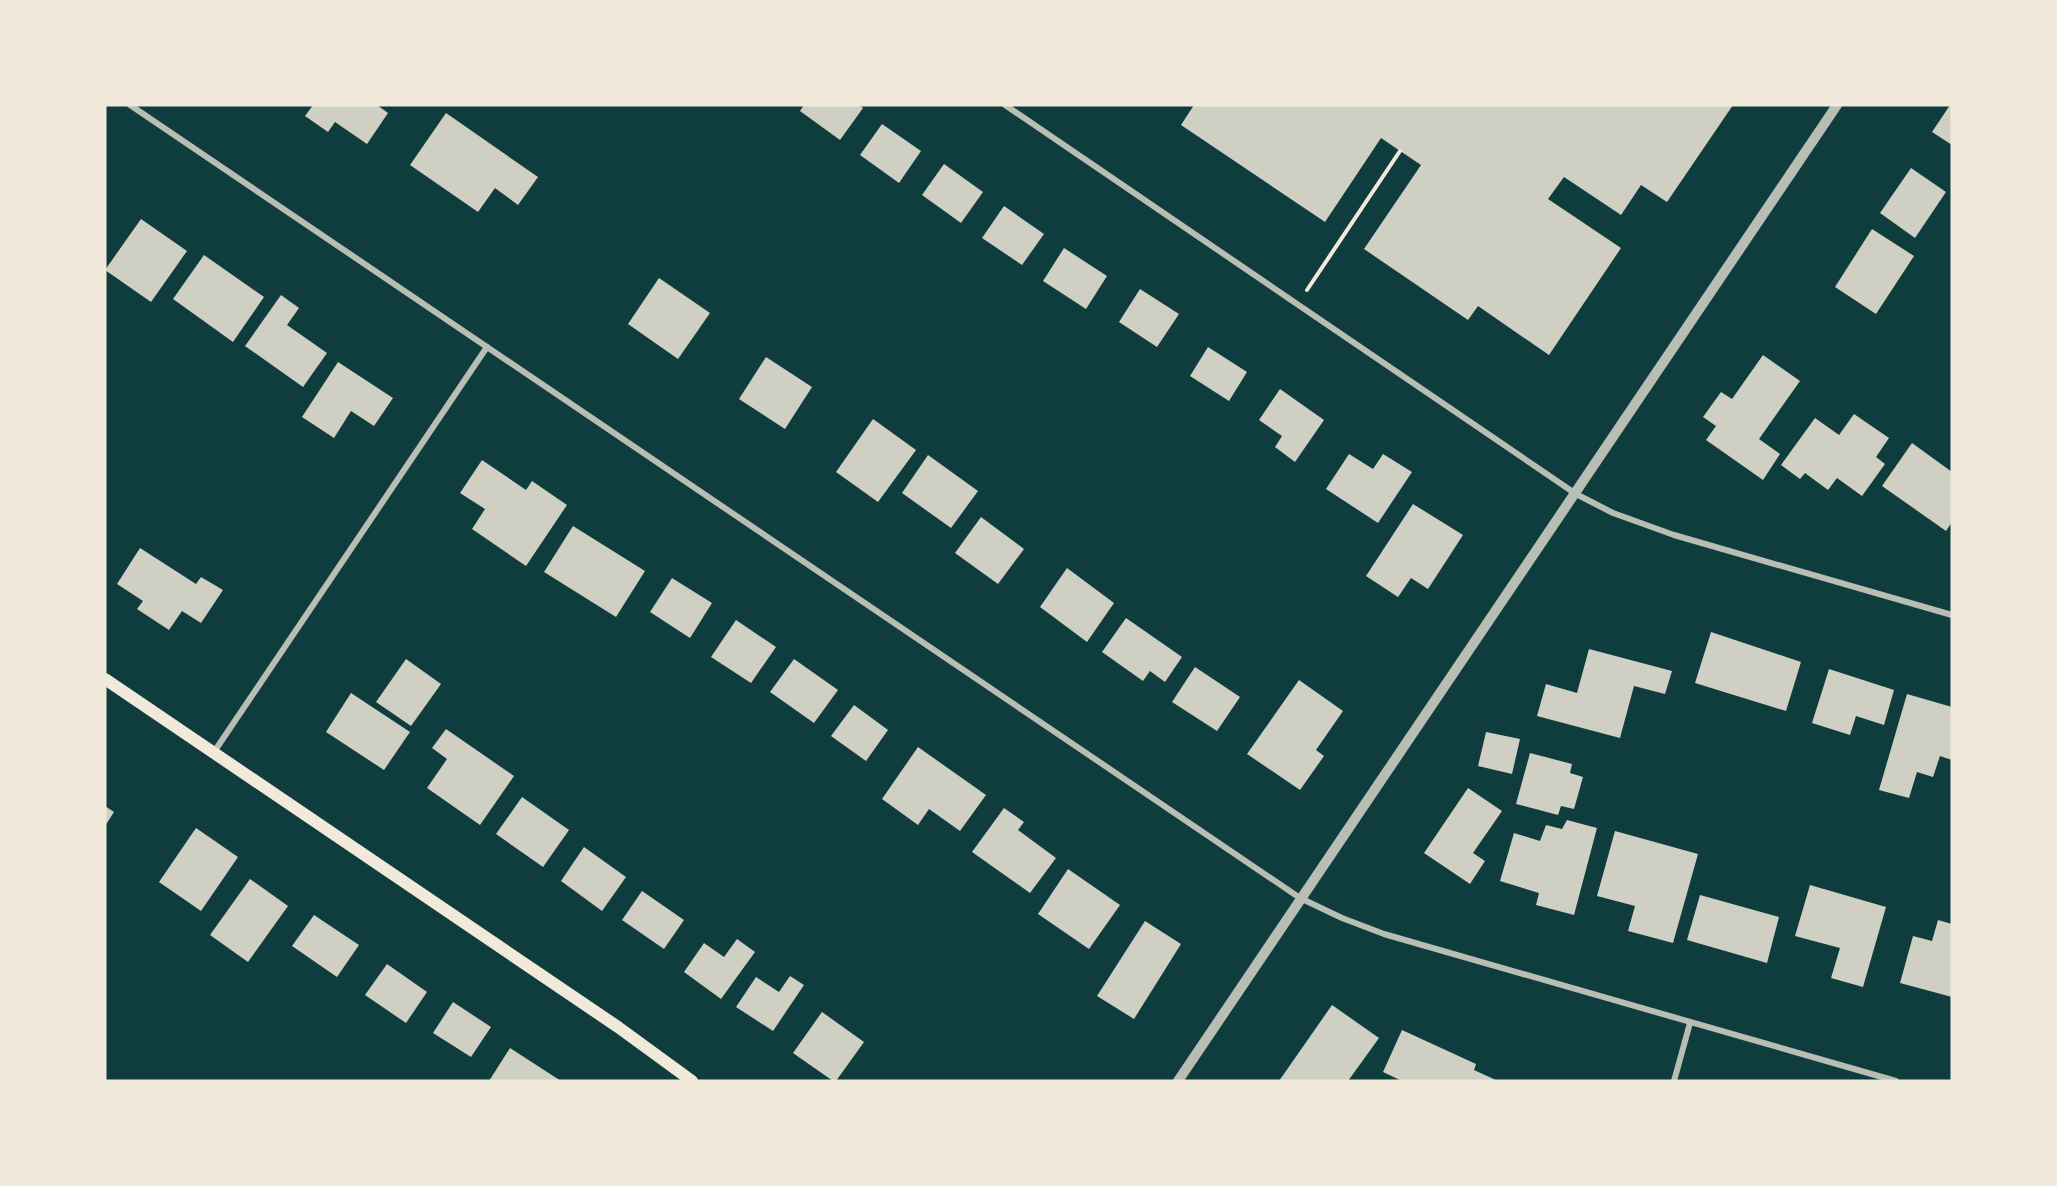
<svg xmlns="http://www.w3.org/2000/svg" width="2057" height="1186" viewBox="0 0 2057 1186" font-family="Helvetica,sans-serif">
<rect width="100%" height="100%" fill="#0f3d3e"/>
<g fill="#cfcfc3">
<polygon points="313,105 377,105 388,113 367,144 335,122 328,132 305,116"/>
<polygon points="804,105 859,105 863,108 840,140 800,111"/>
<polygon points="1194,105 1733,105 1667,202 1641,185 1621,215 1564,177 1548,199 1621,248 1549,355 1478,306 1468,320 1364,249 1421,165 1381,138 1325,222 1181,125"/>
<polygon points="1950,105 1952,105 1952,145 1932,132"/>
<polygon points="446,113 538,177 518,205 495,188 478,212 410,165"/>
<polygon points="882,124 921,151 899,183 860,155"/>
<polygon points="944,164 983,192 961,223 922,195"/>
<polygon points="1911,168 1946,192 1915,238 1880,213"/>
<polygon points="1004,206 1044,234 1022,265 982,238"/>
<polygon points="141,219 187,251 151,302 105,270"/>
<polygon points="1872,229 1914,256 1876,314 1835,287"/>
<polygon points="1064,248 1107,276 1086,309 1043,281"/>
<polygon points="204,255 264,297 233,342 173,299"/>
<polygon points="659,278 710,313 678,359 628,324"/>
<polygon points="1140,289 1179,314 1157,347 1119,322"/>
<polygon points="281,295 299,308 287,325 327,353 303,387 245,346"/>
<polygon points="1208,347 1247,372 1229,401 1190,376"/>
<polygon points="1763,355 1800,381 1759,439 1780,454 1763,480 1706,440 1716,426 1703,417 1721,392 1732,399"/>
<polygon points="766,357 812,387 785,429 739,399"/>
<polygon points="338,362 393,398 374,426 351,411 334,438 302,417"/>
<polygon points="1280,389 1324,420 1295,462 1275,447 1282,436 1259,420"/>
<polygon points="1854,414 1889,438 1876,457 1885,464 1862,496 1837,478 1828,490 1805,473 1800,479 1781,465 1815,418 1839,435"/>
<polygon points="873,419 916,450 878,502 836,472"/>
<polygon points="1912,443 1952,472 1952,522 1946,531 1882,486"/>
<polygon points="1349,454 1373,469 1383,454 1412,472 1378,523 1326,489"/>
<polygon points="928,455 978,491 951,528 902,493"/>
<polygon points="482,460 526,490 532,481 567,505 526,566 472,529 485,509 460,493"/>
<polygon points="1413,504 1463,535 1428,589 1411,578 1398,597 1366,576"/>
<polygon points="981,517 1024,549 998,584 955,553"/>
<polygon points="573,526 645,571 616,617 544,572"/>
<polygon points="140,548 196,584 201,577 223,590 201,623 182,611 169,630 137,609 143,601 117,584"/>
<polygon points="1067,568 1114,603 1087,642 1040,607"/>
<polygon points="672,578 712,603 690,638 650,612"/>
<polygon points="1126,618 1182,657 1165,682 1150,671 1143,681 1102,652"/>
<polygon points="736,620 776,647 751,683 711,657"/>
<polygon points="1711,632 1801,662 1786,711 1695,683"/>
<polygon points="1589,649 1672,671 1665,694 1634,686 1620,738 1537,716 1546,684 1577,693"/>
<polygon points="406,659 441,684 411,726 376,702"/>
<polygon points="794,659 838,690 814,723 770,692"/>
<polygon points="1195,667 1240,697 1217,731 1172,702"/>
<polygon points="1829,669 1894,690 1884,725 1856,716 1850,735 1812,723"/>
<polygon points="1299,680 1343,711 1316,750 1324,756 1300,790 1247,754"/>
<polygon points="351,693 410,732 384,770 326,732"/>
<polygon points="1907,694 1952,707 1952,760 1940,756 1933,777 1917,772 1909,798 1879,790"/>
<polygon points="854,705 888,730 866,761 831,736"/>
<polygon points="446,729 514,776 480,825 427,788 447,759 432,748"/>
<polygon points="1486,732 1520,739 1512,774 1478,766"/>
<polygon points="918,747 986,795 960,831 929,809 918,825 882,799"/>
<polygon points="1530,753 1572,764 1570,773 1583,777 1574,809 1561,806 1558,815 1516,804"/>
<polygon points="1468,788 1502,811 1473,853 1485,861 1470,884 1424,853"/>
<polygon points="522,797 569,830 543,867 496,834"/>
<polygon points="105,806 114,812 105,826"/>
<polygon points="1004,808 1024,822 1018,830 1056,858 1030,893 972,852"/>
<polygon points="1567,820 1597,828 1574,915 1536,905 1539,893 1500,881 1514,833 1540,841 1546,825 1562,829"/>
<polygon points="196,828 238,857 201,911 159,882"/>
<polygon points="1615,831 1698,854 1673,943 1628,931 1635,906 1597,896"/>
<polygon points="584,847 626,877 602,911 561,881"/>
<polygon points="1068,869 1120,905 1089,949 1038,914"/>
<polygon points="250,879 288,906 248,962 210,935"/>
<polygon points="1810,885 1886,907 1863,987 1831,978 1840,948 1795,936"/>
<polygon points="642,891 684,920 664,949 622,920"/>
<polygon points="1700,895 1779,917 1767,963 1687,940"/>
<polygon points="314,915 359,945 337,977 292,946"/>
<polygon points="1938,920 1952,924 1952,997 1900,983 1913,936 1932,941"/>
<polygon points="1145,921 1181,944 1134,1019 1097,996"/>
<polygon points="737,939 755,952 721,999 684,972 704,943 724,957"/>
<polygon points="387,964 427,992 406,1023 365,995"/>
<polygon points="790,976 804,985 773,1031 736,1007 756,977 779,992"/>
<polygon points="453,1002 491,1027 471,1057 433,1033"/>
<polygon points="1332,1005 1379,1038 1348,1081 1279,1081"/>
<polygon points="822,1012 864,1042 836,1081 833,1081 793,1053"/>
<polygon points="1402,1030 1476,1064 1474,1070 1498,1081 1402,1081 1383,1072"/>
<polygon points="510,1048 561,1081 489,1081"/>
</g>
<g fill="none" stroke-linecap="round" stroke-linejoin="round">
<polyline stroke="#f1e9da" stroke-width="4" points="1307,290 1400,151"/>
<g stroke="#b8beb3" stroke-width="6">
<polyline points="130,105 1300,898 1342,918 1384,934 1896,1081"/>
<polyline points="1005,105 1576,494 1613,513 1674,535 1952,615"/>
<polyline points="214,752 487,347"/>
<polyline points="1674,1081 1690,1023"/>
</g>
<polyline stroke="#b8beb3" stroke-width="10" points="1178,1081 1837,105"/>
<polyline stroke="#f1e9da" stroke-width="12" points="105,679 618,1027 692,1081"/>
</g>
<rect width="2057" height="1186" fill="none" stroke="#f1e9da" stroke-width="213"/>
</svg>
